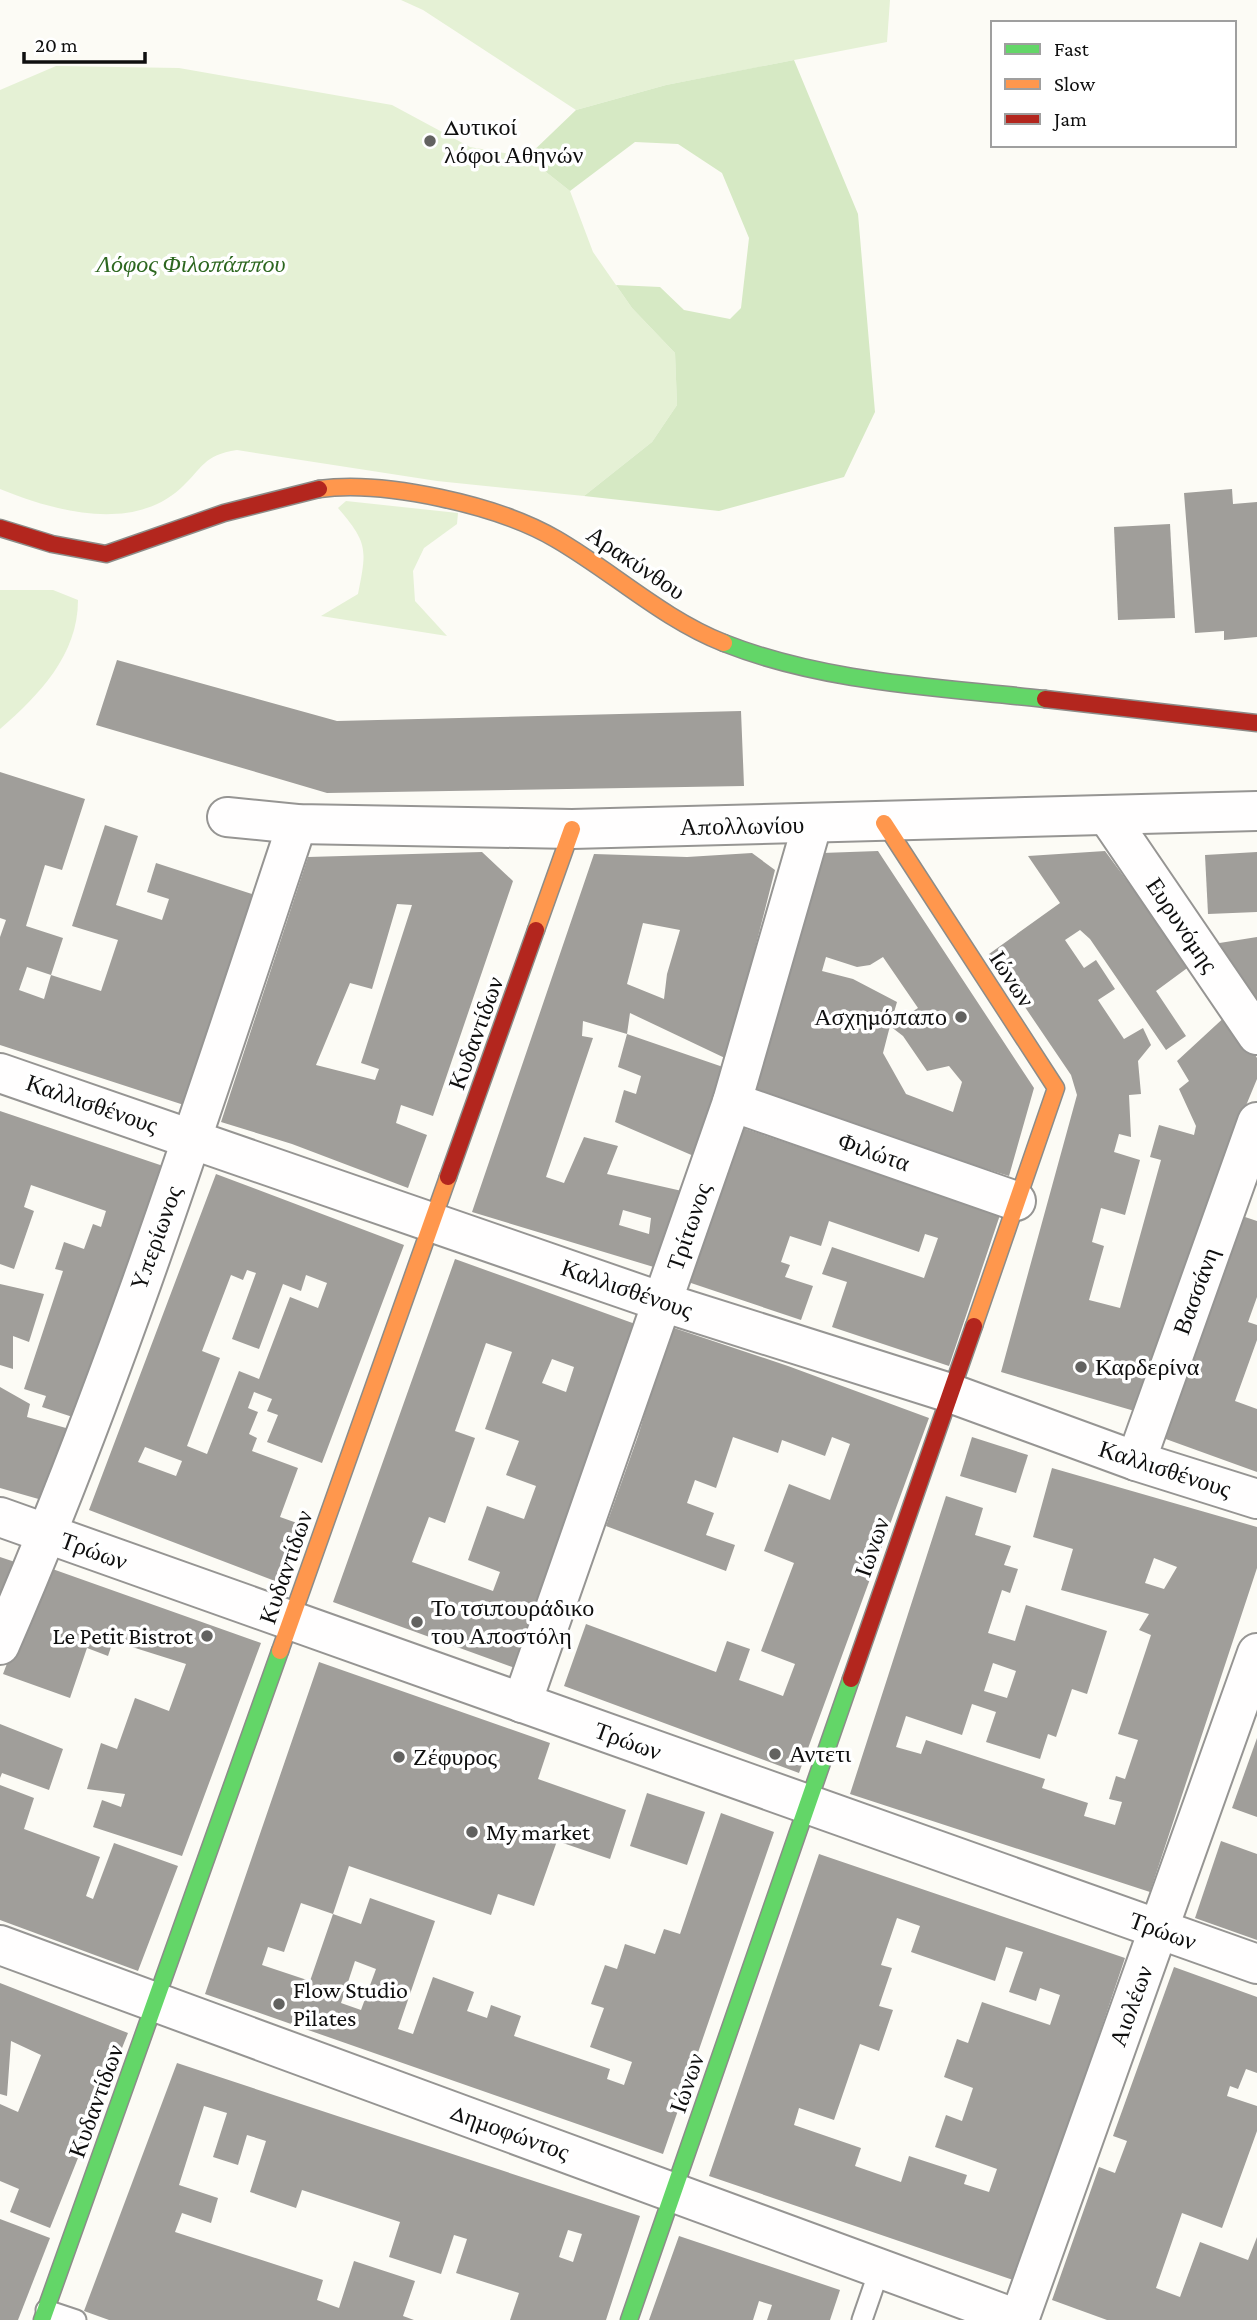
<svg xmlns="http://www.w3.org/2000/svg" width="1257" height="2320" viewBox="0 0 1257 2320" font-family="'Crimson Pro',serif">
<rect width="100%" height="100%" fill="#fcfbf5"/>
<g fill="#e5f1d5">
<polygon points="401,0 890,0 887,42 666,85 576,110 423,10"/>
<path d="M56,66L179,68L392,105L470,147L527,157L570,191L593,252L632,308L675,353L677,405L652,442L584,496L437,481L237,450C203,455 203,468 181,488C132,533 54,511 0,489V90Z"/>
<path d="M346,501L458,513L457,524L424,548L413,571L415,601L447,636L321,616L358,594C367,549 368,543 338,508Z"/>
<path d="M0,590H53L78,600C78,655 39,695 0,729Z"/>
</g>
<polygon fill="#d6e9c4" points="794,60 858,214 875,412 844,477 719,511 584,496 652,442 677,405 675,353 632,308 616,285 660,287 684,310 730,319 741,308 749,238 722,173 678,144 635,142 570,191 527,157 576,110 666,85"/>
<g fill="#a09e9a" fill-rule="evenodd">
<polygon points="1232,489 1233,504 1257,502 1257,637 1224,640 1224,631 1195,633 1184,493"/>
<polygon points="1170,524 1175,618 1118,620 1114,527"/>
<polygon points="117,660 337,721 741,711 744,786 327,793 96,725"/>
<polygon points="0,772 85,799 62,870 45,865 26,926 63,938 51,975 27,967 19,990 44,999 51,975 101,991 118,940 72,926 105,825 138,836 116,905 162,920 169,899 147,892 156,863 255,895 187,1106 0,1045 0,937 6,920 0,918"/>
<path d="M878,851L1034,1088L1009,1176L754,1098L822,853ZM826,957L857,967L870,965L883,957L918,1008L890,1026L903,1036L927,1071L949,1066L962,1082L953,1112L906,1094L883,1053L890,1026L897,1002L853,979L822,971Z"/>
<polygon points="1105,851 1190,966 1156,991 1186,1036 1166,1050 1090,939 1080,930 1065,940 1084,968 1096,960 1115,989 1098,1000 1124,1039 1143,1028 1151,1045 1138,1061 1141,1094 1129,1095 1131,1137 1119,1134 1114,1152 1140,1160 1125,1215 1101,1208 1092,1242 1104,1246 1089,1300 1120,1308 1161,1160 1150,1157 1159,1125 1194,1135 1196,1126 1179,1089 1189,1081 1177,1061 1229,1013 1257,1058 1257,1079 1233,1137 1138,1412 1001,1372 1077,1095 1071,1075 989,954 1060,903 1028,856"/>
<path d="M482,852L513,881L433,1116L401,1105L396,1123L427,1135L408,1188L292,1144L221,1122L308,857ZM397,904L412,905L361,1063L379,1069L375,1080L316,1065L350,983L372,989Z"/>
<polygon points="1257,852 1257,912 1208,914 1205,855"/>
<path d="M752,853L775,870L727,1059L630,1013L627,1034L583,1021L582,1036L593,1038L546,1177L564,1183L584,1137L618,1146L607,1174L682,1191L657,1268L472,1212L594,854L687,857ZM643,923L680,930L667,974L664,999L627,984ZM623,1210L651,1218L649,1234L619,1225Z"/>
<polygon points="1257,937 1257,1002 1207,945"/>
<polygon points="627,1034 723,1067 696,1157 615,1122 624,1090 636,1094 641,1076 618,1067"/>
<polygon points="0,1111 172,1169 88,1422 42,1407 46,1396 24,1389 63,1271 55,1269 64,1242 84,1249 93,1224 101,1227 106,1211 31,1185 24,1207 34,1211 14,1269 0,1264"/>
<polygon points="740,1127 1000,1215 949,1366 832,1327 847,1282 822,1274 832,1247 924,1278 938,1238 925,1234 919,1252 829,1221 821,1246 790,1236 781,1262 790,1265 785,1277 813,1286 801,1320 688,1282"/>
<path d="M216,1174L404,1245L322,1463L267,1442L278,1415L267,1411L272,1399L254,1392L248,1408L258,1412L249,1434L257,1438L252,1451L298,1468L280,1517L297,1523L275,1581L89,1510ZM247,1270L256,1273L232,1339L259,1349L283,1284L301,1291L306,1275L327,1283L318,1308L290,1297L259,1379L239,1371L207,1454L187,1446L220,1358L202,1351L231,1275L243,1280ZM145,1447L182,1461L176,1476L138,1462Z"/>
<polygon points="1242,1216 1257,1221 1257,1297 1248,1322 1257,1325 1257,1340 1235,1401 1257,1409 1257,1472 1163,1438"/>
<path d="M455,1259L638,1325L515,1668L333,1602ZM486,1343L512,1352L485,1429L519,1441L506,1475L536,1486L524,1519L487,1506L468,1560L500,1572L493,1591L412,1562L429,1517L445,1523L475,1438L455,1431ZM552,1359L574,1367L566,1392L542,1383Z"/>
<polygon points="0,1284 44,1294 29,1342 13,1336 13,1369 0,1365"/>
<polygon points="671,1327 788,1366 929,1418 799,1773 564,1686 586,1624 716,1672 727,1641 750,1649 739,1680 783,1696 795,1664 761,1651 794,1563 764,1551 789,1484 830,1500 850,1444 832,1437 825,1456 782,1440 778,1453 733,1437 716,1488 695,1480 687,1503 714,1513 706,1535 735,1545 726,1571 606,1526 638,1436"/>
<polygon points="0,1387 30,1404 27,1417 73,1430 49,1502 0,1488"/>
<polygon points="972,1437 1028,1455 1016,1493 960,1476"/>
<path d="M1052,1468L1257,1527V1568L1150,1892L850,1794L946,1496L983,1508L975,1535L1011,1546L1004,1565L1018,1569L1010,1593L1002,1590L988,1633L1015,1641L1026,1605L1107,1631L1087,1694L1072,1689L1056,1737L1048,1734L1040,1759L986,1742L996,1712L972,1704L962,1735L906,1716L896,1747L921,1754L926,1740L1045,1779L1042,1788L1088,1803L1084,1816L1115,1825L1122,1802L1109,1799L1116,1776L1125,1779L1138,1740L1118,1734L1151,1635L1139,1630L1149,1614L1061,1590L1073,1549L1033,1537ZM1154,1558L1177,1567L1164,1589L1145,1583ZM993,1663L1016,1671L1007,1698L984,1691Z"/>
<polygon points="0,1557 15,1562 0,1603"/>
<polygon points="44,1566 261,1643 182,1856 93,1827 102,1800 121,1807 125,1794 87,1789 101,1743 117,1749 135,1698 169,1711 186,1664 113,1641 108,1656 87,1648 70,1698 3,1674"/>
<path d="M319,1662L550,1743L538,1779L626,1810L610,1859L557,1841L534,1906L498,1894L491,1915L349,1866L333,1914L301,1903L284,1952L268,1947L262,1965L310,1981L333,1914L361,1924L370,1898L435,1921L398,2029L413,2034L433,1977L474,1992L467,2011L487,2018L491,2005L521,2016L514,2036L610,2069L607,2079L624,2085L632,2062L590,2047L604,2008L591,2004L605,1965L617,1969L625,1944L655,1954L664,1929L680,1934L721,1813L774,1832L663,2154L205,1994ZM355,1961L376,1969L361,2010L341,2003Z"/>
<polygon points="0,1724 63,1749 49,1790 2,1773 0,1778"/>
<polygon points="1257,1738 1257,1817 1232,1808"/>
<polygon points="0,1785 34,1798 24,1829 100,1857 86,1896 93,1899 114,1843 178,1866 138,1971 0,1920"/>
<polygon points="647,1793 705,1812 687,1865 630,1846"/>
<polygon points="1221,1841 1257,1854 1257,1940 1195,1918"/>
<path d="M819,1854L1125,1958L1016,2281L709,2176ZM897,1918L920,1926L911,1952L995,1981L1006,1947L1023,1952L1009,1992L1036,2001L1040,1988L1060,1995L1050,2025L982,2002L968,2043L957,2039L944,2077L973,2088L962,2121L946,2115L935,2147L997,2169L989,2192L964,2184L967,2175L909,2156L901,2182L855,2166L861,2148L794,2125L799,2108L834,2120L860,2044L879,2051L893,2010L879,2006L892,1968L881,1965Z"/>
<polygon points="1174,1967 1257,1997 1257,2073 1246,2069 1238,2089 1230,2086 1227,2096 1257,2106 1257,2131 1222,2228 1182,2213 1156,2288 1180,2297 1200,2242 1248,2260 1257,2237 1257,2320 1107,2320 1052,2300 1099,2167 1115,2173 1127,2141 1113,2136"/>
<polygon points="0,1983 128,2033 50,2228 10,2212 19,2189 0,2181 0,2104 18,2112 41,2055 11,2041 7,2096 0,2094"/>
<path d="M177,2063L640,2216L606,2320H510L519,2293L456,2273L467,2239L454,2235L441,2274L389,2257L400,2222L302,2190L296,2208L250,2192L266,2141L247,2135L238,2165L213,2157L227,2113L204,2106L179,2185L218,2198L211,2223L182,2213L175,2232L323,2280L317,2300L339,2308L354,2261L415,2281L403,2316L414,2320H109L84,2311ZM568,2230L582,2234L573,2262L559,2257Z"/>
<polygon points="0,2219 50,2238 18,2320 0,2320"/>
<polygon points="679,2236 840,2290 830,2320 767,2320 772,2305 759,2301 753,2320 649,2320"/>
</g>
<g fill="none" stroke-linecap="round" stroke-linejoin="round">
<g stroke="#969593" stroke-width="23">
<g id="lane">
<polyline points="46,2310 76,2320"/>
<polyline points="862,2320 880,2268"/>
</g>
</g>
<g stroke="#969593" stroke-width="42">
<g id="street">
<polyline points="1107,815 1257,1035"/>
<polyline points="227,817 297,824 572,829 1257,811"/>
<polyline points="0,1073 662,1302 950,1393 1136,1461 1257,1499"/>
<polyline points="732,1102 1016,1201"/>
<polyline points="1136,1461 1257,1122"/>
<polyline points="0,1517 1257,1964"/>
<path d="M0,1645C116,1378 205,1100 297,824"/>
<polyline points="522,1703 732,1102 812,825"/>
<polyline points="0,1945 1020,2320"/>
<polyline points="1019,2320 1257,1653"/>
</g>
</g>
<g stroke="#8c8c89" stroke-width="19">
<g id="fast">
<path d="M724,643C825,683 938,687 1045,699"/>
<polyline points="42,2320 280,1651"/>
<polyline points="629,2320 851,1679"/>
</g>
</g>
<g stroke="#8c8c89" stroke-width="19">
<g id="slow">
<path d="M319,489C384,480 498,505 556,539C613,572 663,619 724,643"/>
<polyline points="884,823 1056,1088 974,1326"/>
<polyline points="536,930 572,829"/>
<polyline points="280,1651 448,1177"/>
</g>
</g>
<g stroke="#8c8c89" stroke-width="19">
<g id="jam">
<polyline points="0,528 52,544 106,554 224,513 319,489"/>
<polyline points="1045,699 1257,723"/>
<polyline points="448,1177 536,930"/>
<polyline points="851,1679 974,1326"/>
</g>
</g>
<use href="#lane" stroke="#fffefe" stroke-width="19"/>
<use href="#street" stroke="#fffefe" stroke-width="38"/>
<use href="#fast" stroke="#63d668" stroke-width="16"/>
<use href="#slow" stroke="#ff974d" stroke-width="16"/>
<use href="#jam" stroke="#b3261e" stroke-width="16"/>
</g>
<g fill="#626260" stroke="#fff" stroke-width="2.5">
<circle cx="430" cy="141" r="7"/>
<circle cx="961" cy="1017" r="7"/>
<circle cx="1081" cy="1367" r="7"/>
<circle cx="417" cy="1622" r="7"/>
<circle cx="207" cy="1636" r="7"/>
<circle cx="775" cy="1754" r="7"/>
<circle cx="399" cy="1757" r="7"/>
<circle cx="472" cy="1832" r="7"/>
<circle cx="279" cy="2004" r="7"/>
</g>
<g text-anchor="middle" stroke-width="7" stroke-linejoin="round" paint-order="stroke">
<g font-size="24" fill="#0f0f0f" stroke="#fff" text-anchor="start">
<text x="444" y="135">Δυτικοί<tspan x="444" dy="28">λόφοι Αθηνών</tspan></text>
<text x="947" y="1025" text-anchor="end">Ασχημόπαπο</text>
<text x="1095" y="1375">Καρδερίνα</text>
<text x="431" y="1616">Το τσιπουράδικο<tspan x="431" dy="28">του Αποστόλη</tspan></text>
<text x="193" y="1644" text-anchor="end">Le Petit Bistrot</text>
<text x="789" y="1762">Αντετι</text>
<text x="413" y="1765">Ζέφυρος</text>
<text x="486" y="1840">My market</text>
<text x="293" y="1998">Flow Studio<tspan x="293" dy="28">Pilates</tspan></text>
</g>
<g font-size="24" font-style="italic" fill="#2d6720" stroke="#fff">
<text x="191" y="272">Λόφος Φιλοπάππου</text>
</g>
<g font-size="24" fill="#0f0f0f" stroke="#fff">
<text transform="translate(636 563) rotate(34)" y="8">Αρακύνθου</text>
<text transform="translate(742 826) rotate(-1)" y="8">Απολλωνίου</text>
<text transform="translate(1182 925) rotate(56)" y="8">Ευρυνόμης</text>
<text transform="translate(1012 979) rotate(57)" y="8">Ιώνων</text>
<text transform="translate(476 1033) rotate(-70)" y="8">Κυδαντίδων</text>
<text transform="translate(92 1104) rotate(19)" y="8">Καλλισθένους</text>
<text transform="translate(874 1152) rotate(19)" y="8">Φιλώτα</text>
<text transform="translate(689 1227) rotate(-71)" y="8">Τρίτωνος</text>
<text transform="translate(156 1238) rotate(-70)" y="8">Υπερίωνος</text>
<text transform="translate(627 1289) rotate(19)" y="8">Καλλισθένους</text>
<text transform="translate(1196 1291) rotate(-70)" y="8">Βασσάνη</text>
<text transform="translate(1165 1469) rotate(18)" y="8">Καλλισθένους</text>
<text transform="translate(872 1547) rotate(-71)" y="8">Ιώνων</text>
<text transform="translate(94 1551) rotate(20)" y="8">Τρώων</text>
<text transform="translate(286 1567) rotate(-71)" y="8">Κυδαντίδων</text>
<text transform="translate(628 1741) rotate(20)" y="8">Τρώων</text>
<text transform="translate(1163 1931) rotate(20)" y="8">Τρώων</text>
<text transform="translate(1131 2006) rotate(-70)" y="8">Αιολέων</text>
<text transform="translate(687 2083) rotate(-71)" y="8">Ιώνων</text>
<text transform="translate(96 2101) rotate(-70)" y="8">Κυδαντίδων</text>
<text transform="translate(510 2132) rotate(20)" y="8">Δημοφώντος</text>
</g>
</g>
<rect x="991" y="21" width="245" height="126" fill="#ffffff" stroke="#9f9f9f" stroke-width="2"/>
<rect x="1005" y="44" width="35" height="10" fill="#63d668" stroke="#9f9f9f" stroke-width="2"/>
<text x="1054" y="56" font-size="21" fill="#0f0f0f">Fast</text>
<rect x="1005" y="79" width="35" height="10" fill="#ff974d" stroke="#9f9f9f" stroke-width="2"/>
<text x="1054" y="91" font-size="21" fill="#0f0f0f">Slow</text>
<rect x="1005" y="114" width="35" height="10" fill="#b3261e" stroke="#9f9f9f" stroke-width="2"/>
<text x="1054" y="126" font-size="21" fill="#0f0f0f">Jam</text>
<path d="M24 52v10h121v-10" fill="none" stroke="#0f0f0f" stroke-width="3.5"/>
<text x="35" y="52" font-size="21" fill="#0f0f0f" stroke="#ffffff" stroke-width="5" paint-order="stroke">20 m</text>
</svg>
